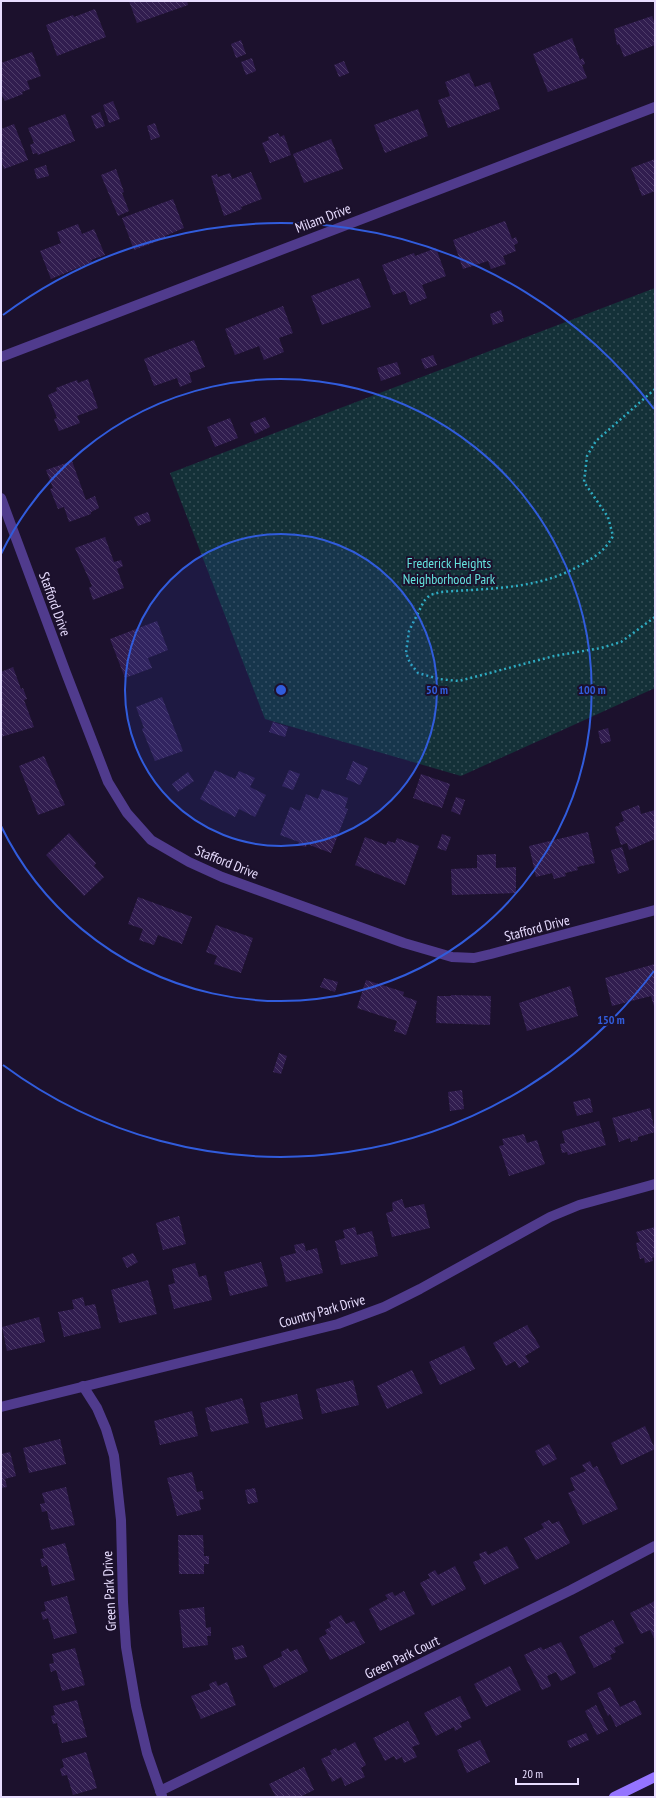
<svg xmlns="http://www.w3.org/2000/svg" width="656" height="1798" viewBox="0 0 656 1798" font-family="'PT Sans Narrow',sans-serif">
<defs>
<pattern id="park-dots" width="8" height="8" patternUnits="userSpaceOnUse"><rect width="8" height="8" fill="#143138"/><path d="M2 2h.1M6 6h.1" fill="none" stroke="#364e56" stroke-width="1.8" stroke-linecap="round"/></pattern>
<pattern id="building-back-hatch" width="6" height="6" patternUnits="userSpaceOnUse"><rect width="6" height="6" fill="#311d4f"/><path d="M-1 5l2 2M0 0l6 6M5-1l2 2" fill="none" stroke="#4f3d69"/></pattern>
</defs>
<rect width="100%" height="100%" fill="#1c112d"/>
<polygon fill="url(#park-dots)" points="655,288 655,688 461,776 265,719 170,473"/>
<g fill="url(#building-back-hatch)">
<polygon points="129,1 187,1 188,5 137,23"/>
<polygon points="95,9 106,37 57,56 46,25 73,15 74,17"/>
<polygon points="652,16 655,24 655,45 624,57 619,44 617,45 614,29"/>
<polygon points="572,38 580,60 583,58 585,64 582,65 587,78 548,92 533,54"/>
<polygon points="241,40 246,54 236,58 231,44"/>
<polygon points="32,52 41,76 27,81 30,89 22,92 23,94 5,101 1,94 1,63"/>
<polygon points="252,58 256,71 246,75 241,62"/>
<polygon points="344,61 349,73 339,77 334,65"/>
<polygon points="469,73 475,87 490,82 500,109 448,128 438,100 450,96 445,82"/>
<polygon points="113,101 120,119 109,123 103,105"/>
<polygon points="418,109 428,136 385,153 374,125"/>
<polygon points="100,112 105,126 96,129 91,116"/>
<polygon points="65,114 75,141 38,155 37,153 33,154 30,145 34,143 28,128"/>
<polygon points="155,123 160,137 151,140 147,126"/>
<polygon points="14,124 28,160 4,169 1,160 1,129"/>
<polygon points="278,133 280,137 284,135 291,155 270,163 262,143 269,140 268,137"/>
<polygon points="331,139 343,169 304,183 293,154"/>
<polygon points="655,159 655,191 642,196 631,168"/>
<polygon points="46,165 49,176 37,179 34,169"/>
<polygon points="116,169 124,192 122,193 129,211 118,216 101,175"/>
<polygon points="251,172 262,199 241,207 242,209 224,216 211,176 217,174 218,177 230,173 232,179"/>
<polygon points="173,199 184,228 165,236 166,238 134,250 122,218"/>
<polygon points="505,221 512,239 516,237 518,243 514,245 516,251 503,256 506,264 491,269 488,261 463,269 453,240"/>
<polygon points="78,224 82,234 94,229 105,255 91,260 92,262 51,279 40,251 61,243 57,232"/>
<polygon points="436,248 446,276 422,285 427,298 410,305 405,291 393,295 382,265 414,253 415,256"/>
<polygon points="359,278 371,307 322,325 311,296"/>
<polygon points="283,306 293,333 279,338 284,352 264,360 259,346 235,355 225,329"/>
<polygon points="501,310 504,321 493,325 490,314"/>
<polygon points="194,340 205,367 189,373 192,382 180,387 177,378 154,386 144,359"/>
<polygon points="433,355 437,365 425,369 421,359"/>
<polygon points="397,362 401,374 381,381 377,368"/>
<polygon points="88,379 98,408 77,416 80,423 59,431 54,419 57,418 48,395 57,391 56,388 77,380 78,383"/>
<polygon points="265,417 270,427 255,434 250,423"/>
<polygon points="230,418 238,438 215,447 207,427"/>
<polygon points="72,461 86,500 95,496 99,508 91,512 91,514 69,522 64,507 58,509 50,489 53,488 46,470"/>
<polygon points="148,512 151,521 138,526 134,517"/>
<polygon points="105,537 114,562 121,560 123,566 117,569 124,588 93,600 89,588 92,586 75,548"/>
<polygon points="157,621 168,650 148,658 152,668 125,678 110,639"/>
<polygon points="13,667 21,689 23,688 27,699 24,700 34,727 1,737 1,672"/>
<polygon points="162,697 183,751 155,761 142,729 144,728 136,707"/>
<polygon points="273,722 288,727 285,737 269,732"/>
<polygon points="608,728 611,741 601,744 598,731"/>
<polygon points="44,756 65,805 38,815 19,766"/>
<polygon points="353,761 368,768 360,785 346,779"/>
<polygon points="215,770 235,779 239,771 255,778 250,787 266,795 255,817 239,809 235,817 200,799"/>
<polygon points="289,770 300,774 293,790 282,786"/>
<polygon points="188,772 194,781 178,792 172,784"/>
<polygon points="421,774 450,784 442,808 413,798"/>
<polygon points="322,789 348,798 345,808 348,809 331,853 307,844 306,847 298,845 299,842 280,835 290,807 300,811 306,794 318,799"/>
<polygon points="456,797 465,800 460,815 451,811"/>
<polygon points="639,805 641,814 655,810 655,839 629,850 627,843 621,845 615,827 620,825 619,823 624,821 621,812"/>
<polygon points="588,832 595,863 577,867 578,870 565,873 566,876 554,879 552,873 536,877 529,846"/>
<polygon points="69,833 96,863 94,866 104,877 84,896 46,855"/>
<polygon points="442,834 451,837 446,851 437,848"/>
<polygon points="365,837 386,845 388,841 395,843 397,838 419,846 405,885 355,865"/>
<polygon points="622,847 629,870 618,874 611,850"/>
<polygon points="496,854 496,868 516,867 516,893 452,895 451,869 477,868 477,855"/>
<polygon points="138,897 192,917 182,944 158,935 154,945 139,940 143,929 128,924"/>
<polygon points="216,925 253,938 241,973 214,964 217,956 206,952"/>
<polygon points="655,964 655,1006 654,1006 651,996 612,1006 605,978"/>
<polygon points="324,978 338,982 335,992 320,987"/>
<polygon points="366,980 404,992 403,996 417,1001 406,1035 394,1031 397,1021 357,1008"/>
<polygon points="570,986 578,1016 527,1031 519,1003"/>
<polygon points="451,995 491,996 490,1025 436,1023 437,996 451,996"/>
<polygon points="279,1053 287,1056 281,1074 273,1072"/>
<polygon points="462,1090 464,1109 450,1111 448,1092"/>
<polygon points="590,1098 593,1112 577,1116 573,1102"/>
<polygon points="650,1108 655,1132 638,1137 638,1140 631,1142 630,1138 619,1142 612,1118"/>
<polygon points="599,1121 606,1145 568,1155 567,1152 562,1153 560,1144 565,1143 562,1131"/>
<polygon points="524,1134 527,1143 537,1140 545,1164 509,1176 499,1146 504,1145 502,1139"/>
<polygon points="402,1199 405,1208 424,1204 430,1228 392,1237 386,1213 393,1211 392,1204 393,1202"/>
<polygon points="179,1216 186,1244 163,1250 156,1223"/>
<polygon points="355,1227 357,1235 372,1231 378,1256 341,1265 335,1241 345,1238 343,1230"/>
<polygon points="655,1227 655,1257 652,1258 653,1261 645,1263 644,1258 640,1259 636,1243 640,1242 636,1232"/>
<polygon points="304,1243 306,1251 317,1248 323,1273 286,1282 280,1257 296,1253 294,1245"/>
<polygon points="133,1253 138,1262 127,1268 122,1258"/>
<polygon points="261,1262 268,1286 230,1296 224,1272"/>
<polygon points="195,1263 199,1277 206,1275 212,1300 174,1309 168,1285 175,1283 172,1269"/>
<polygon points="148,1280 157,1314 119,1323 111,1290"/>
<polygon points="83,1297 85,1306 95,1304 101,1328 64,1337 58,1312 74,1309 72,1300"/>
<polygon points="39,1317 45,1342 7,1351 2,1327"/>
<polygon points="527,1325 540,1347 525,1356 529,1362 519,1368 515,1361 506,1366 493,1343"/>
<polygon points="464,1346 475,1369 440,1385 429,1362"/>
<polygon points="412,1370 423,1393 387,1409 377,1386"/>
<polygon points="353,1380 359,1405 322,1414 316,1389"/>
<polygon points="297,1394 303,1419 266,1428 260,1403"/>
<polygon points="242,1398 249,1423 211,1432 205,1408"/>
<polygon points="192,1411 198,1436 160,1445 154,1421"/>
<polygon points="645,1426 655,1449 621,1465 611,1443"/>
<polygon points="60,1439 66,1464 29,1473 23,1448"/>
<polygon points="549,1444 557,1459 543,1466 535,1451"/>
<polygon points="10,1452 16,1476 5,1479 7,1487 1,1488 1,1454"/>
<polygon points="590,1461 593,1468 597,1466 618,1509 583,1525 568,1493 575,1490 570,1478 586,1471 582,1465"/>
<polygon points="192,1472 197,1492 202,1491 204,1499 199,1500 201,1510 177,1516 167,1478"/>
<polygon points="66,1487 75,1525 51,1530 47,1511 42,1512 40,1504 45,1503 42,1493"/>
<polygon points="255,1488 258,1502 248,1504 245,1490"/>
<polygon points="549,1520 552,1524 559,1521 570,1543 536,1560 524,1538 544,1528 541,1524"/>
<polygon points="178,1535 203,1535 204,1556 209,1556 209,1564 204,1564 204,1574 179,1574"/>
<polygon points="65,1543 75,1580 52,1586 47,1565 42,1567 40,1559 44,1558 42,1549"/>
<polygon points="507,1546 519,1568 484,1585 473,1562 481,1559 479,1554 486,1551 488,1555"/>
<polygon points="455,1566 466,1589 432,1606 420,1583 430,1578 428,1574 435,1570 438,1575"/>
<polygon points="404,1591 415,1614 380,1631 369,1609 388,1599 385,1595 392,1592 395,1596"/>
<polygon points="67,1596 77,1633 54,1639 48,1618 43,1620 41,1612 46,1611 44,1602"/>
<polygon points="655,1601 655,1637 654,1638 650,1630 641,1634 630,1613"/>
<polygon points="204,1607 206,1628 211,1627 211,1636 207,1636 208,1645 183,1648 179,1610"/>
<polygon points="341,1615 346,1624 354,1621 365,1643 330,1660 319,1638 327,1634 325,1630 331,1627 329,1622"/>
<polygon points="613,1620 624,1643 614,1648 616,1652 610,1655 612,1659 594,1668 579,1637"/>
<polygon points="561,1642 576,1673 561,1681 556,1672 547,1676 551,1686 542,1690 524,1655 541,1647 543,1650"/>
<polygon points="243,1645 247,1657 235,1660 232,1648"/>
<polygon points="75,1648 85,1685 62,1691 56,1670 51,1672 49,1664 54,1663 52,1654"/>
<polygon points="288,1648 290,1652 297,1649 308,1671 274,1688 263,1666 282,1656 281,1652"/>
<polygon points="510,1666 521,1690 486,1707 474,1684"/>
<polygon points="216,1681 218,1686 227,1682 236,1705 201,1719 191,1696 211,1689 209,1684"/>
<polygon points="610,1687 620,1707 635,1700 642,1714 616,1727 610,1714 608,1716 597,1693"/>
<polygon points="460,1696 471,1718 460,1723 462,1727 455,1731 454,1727 436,1736 424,1713"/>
<polygon points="77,1700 87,1737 62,1743 57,1723 53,1724 51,1716 55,1715 53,1706"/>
<polygon points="596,1705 608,1730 597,1735 585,1711"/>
<polygon points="408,1721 420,1744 412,1747 417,1757 404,1763 402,1757 396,1760 394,1756 385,1761 373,1738"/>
<polygon points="586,1733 589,1740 570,1748 567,1741"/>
<polygon points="480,1740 490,1762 467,1773 457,1750"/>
<polygon points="355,1742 366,1765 361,1768 365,1777 345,1786 341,1777 332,1782 321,1759 332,1754 330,1751 336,1748 338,1751"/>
<polygon points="86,1752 97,1788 73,1795 67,1775 62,1776 60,1769 64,1767 62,1759"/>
<polygon points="304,1767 314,1790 300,1797 276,1797 269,1784"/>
</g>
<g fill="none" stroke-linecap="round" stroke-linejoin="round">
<path stroke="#2eacc2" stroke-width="2.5" stroke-dasharray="2 3" stroke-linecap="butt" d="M655,389L596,441L587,456L584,482L608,517L613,536C606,549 597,556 584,563C541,590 490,588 441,592L430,595L424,601L409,631L406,653L410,663L418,673L439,679L459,681L554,656L601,648L621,642L655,617"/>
<g stroke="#503b8d" stroke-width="10">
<polyline points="1,357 655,107"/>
<polyline points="1,498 66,673 108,782 127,813 151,840 189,862 222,877 404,943 452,957 474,958 491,954 655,910"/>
<polyline points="83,1386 97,1408 106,1429 114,1456 121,1520 123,1602 126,1647 136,1706 147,1753 162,1796"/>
<polyline points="1,1407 338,1324 384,1307 420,1289 550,1217 579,1205 655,1184"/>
<polyline points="160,1791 571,1590 655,1546"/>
</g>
<polyline stroke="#9574ff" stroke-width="10" points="614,1797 655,1777"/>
</g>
<circle cx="281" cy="690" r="156" fill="#315cdc" fill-opacity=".12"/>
<g fill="none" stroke="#315cdc" stroke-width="2">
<circle cx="281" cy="690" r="156"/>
<path d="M1 554A311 311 0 1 1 1 826"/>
<path d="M654 971A467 467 0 0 1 3 1065M3 315A467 467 0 0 1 654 409"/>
</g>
<g text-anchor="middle" stroke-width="4" stroke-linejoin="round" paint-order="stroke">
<g font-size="14" fill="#e8ddff" stroke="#1c112d">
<text transform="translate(323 218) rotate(-21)" y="5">Milam Drive</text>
<text transform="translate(55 604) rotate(70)" y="5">Stafford Drive</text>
<text transform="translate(227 862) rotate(22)" y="5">Stafford Drive</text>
<text transform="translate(537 928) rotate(-15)" y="5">Stafford Drive</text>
<text transform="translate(322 1311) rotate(-16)" y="5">Country Park Drive</text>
<text transform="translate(109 1591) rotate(-93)" y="5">Green Park Drive</text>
<text transform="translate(402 1657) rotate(-26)" y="5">Green Park Court</text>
</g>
<g font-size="14" fill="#65e4df" stroke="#1c112d">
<text x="449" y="568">Frederick Heights<tspan x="449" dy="16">Neighborhood Park</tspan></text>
</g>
</g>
<circle cx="281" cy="690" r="6" fill="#315cdc" stroke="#1c112d" stroke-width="2"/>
<g font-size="12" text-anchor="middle" font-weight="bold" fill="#315cdc" stroke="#1c112d" stroke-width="4" stroke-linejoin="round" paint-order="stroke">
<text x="437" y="694">50 m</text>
<text x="592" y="694">100 m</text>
<text x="611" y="1024">150 m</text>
</g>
<rect width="656" height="1798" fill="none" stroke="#e8ddff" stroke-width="4"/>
<path d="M516 1778v6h62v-6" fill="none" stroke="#e8ddff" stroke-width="2"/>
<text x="522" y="1778" font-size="12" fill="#e8ddff" stroke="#1c112d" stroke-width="3" paint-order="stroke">20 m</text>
</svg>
